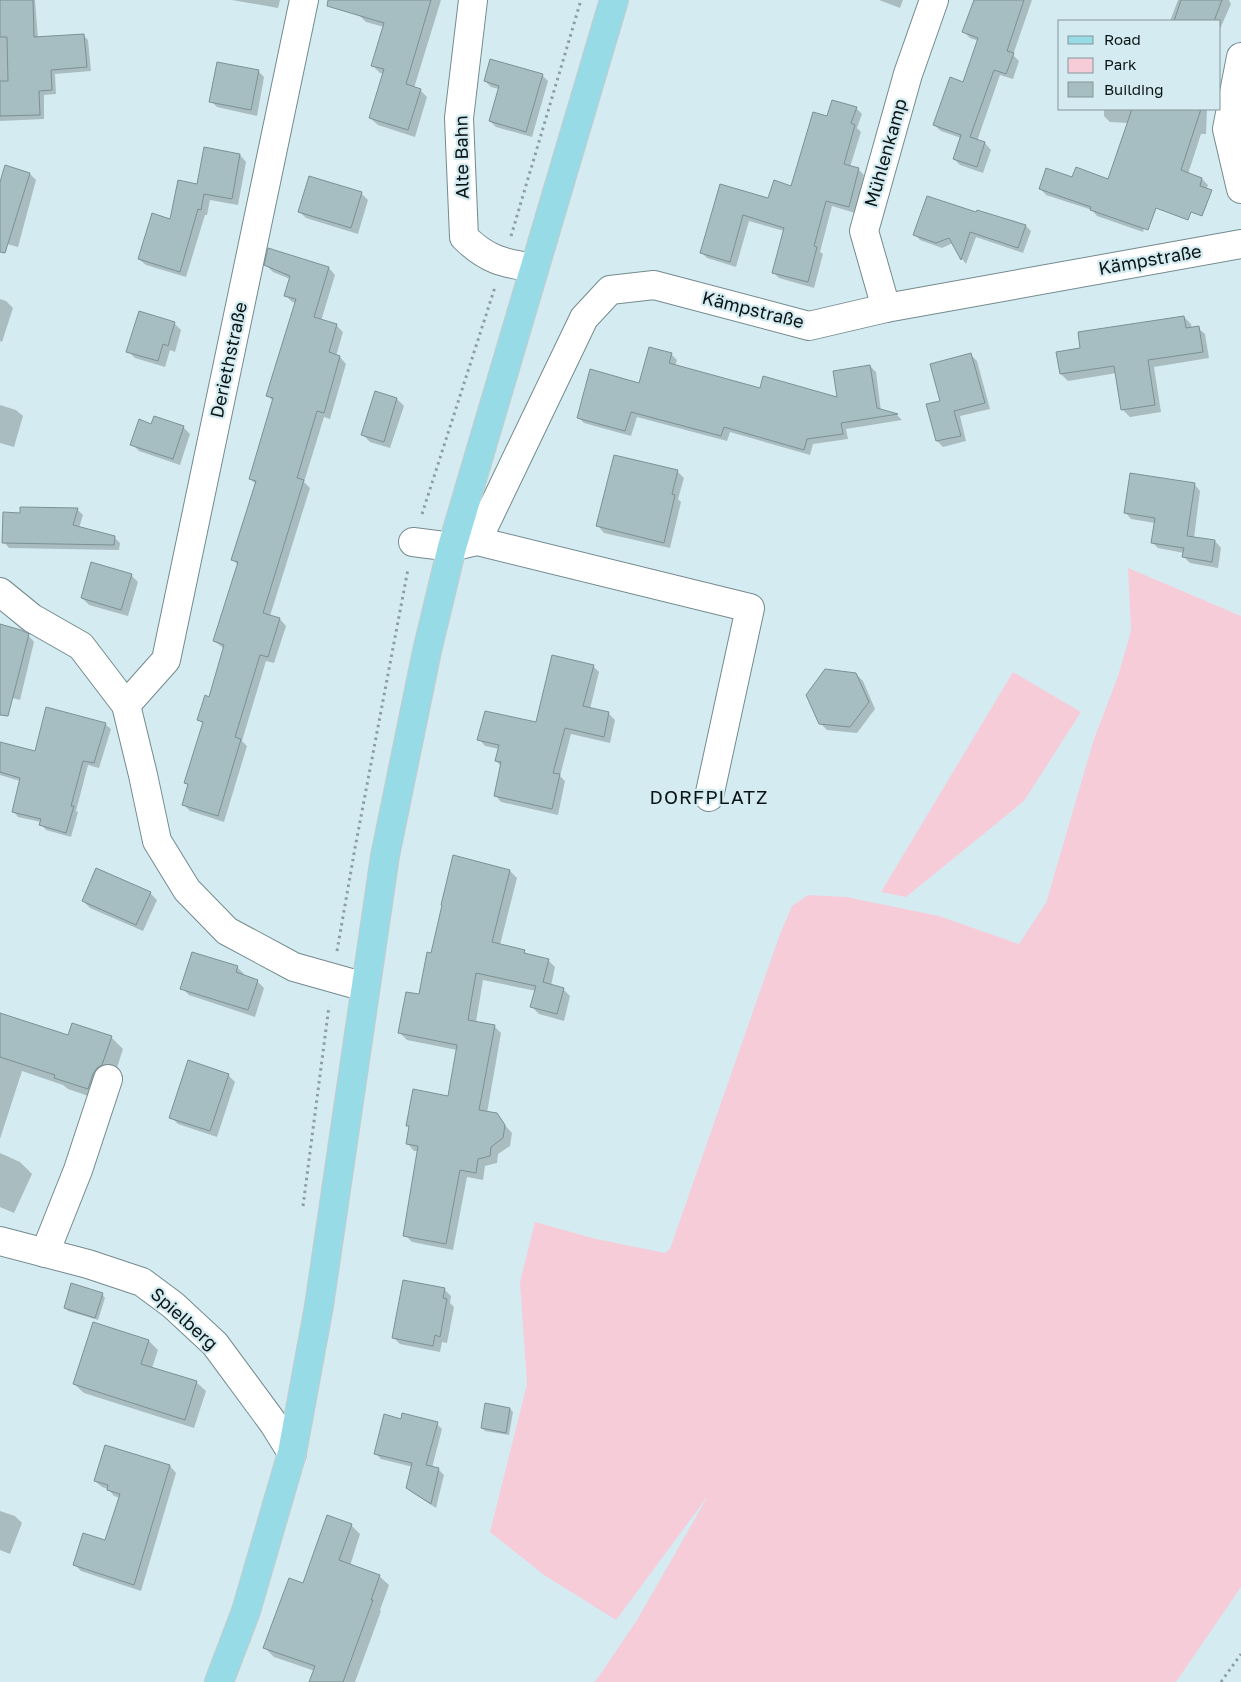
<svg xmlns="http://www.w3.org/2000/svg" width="1241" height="1682" viewBox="0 0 1241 1682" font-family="'Golos Text',sans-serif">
<rect width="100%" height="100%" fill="#d4ecf1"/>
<g fill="#f7ccd9">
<polygon points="1128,568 1241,616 1241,1587 1176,1682 595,1682 637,1620 708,1496 616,1620 544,1575 490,1532 527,1384 520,1282 535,1222 596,1239 665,1253 670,1249 780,934 792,906 808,895 846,897 939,916 1019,944 1046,903 1094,739 1118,676 1131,631"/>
<polygon points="1013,672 1081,712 1024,801 906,897 881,892"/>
</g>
<g fill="#0003">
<polygon points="0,0 35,0 38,38 83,35 88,40 91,71 55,74 56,94 44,95 44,119 0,121"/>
<polygon points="232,0 280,0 278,8"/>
<polygon points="363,0 441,0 414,88 420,90 427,97 415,137 378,125 370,118 384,74 380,73 372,65 384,27 366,22 359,15"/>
<polygon points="879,0 903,0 900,8"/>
<polygon points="975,0 1032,0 1013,55 1019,61 1013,79 1000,75 977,141 985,143 991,150 983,173 960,165 954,159 961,138 941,131 934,125 964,83 979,41 970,38 964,32"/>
<polygon points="1178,0 1229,0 1231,4 1220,29 1220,21 1170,21"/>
<polygon points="258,71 264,77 257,116 217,107 211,101"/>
<polygon points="542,75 548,81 532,137 496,127 490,121 499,89 491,87 485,81"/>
<polygon points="856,108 862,114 857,128 861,132 850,167 858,169 864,175 855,213 832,206 820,252 823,254 814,288 779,278 773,272 784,231 749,221 736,267 707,258 701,252 721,185 768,200 791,188 828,117"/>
<polygon points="1104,109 1207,109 1206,134 1201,134 1188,174 1202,179 1208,185 1200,209 1153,197 1143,232 1097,216 1092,210 1046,195 1040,188 1073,179 1108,181 1128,123 1110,122 1104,116"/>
<polygon points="205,148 240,155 246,162 238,205 210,200 207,215 205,215 186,277 146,265 139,259 198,185"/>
<polygon points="30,174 36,180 18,247 0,242 0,180"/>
<polygon points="361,193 368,200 358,234 306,218 299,211"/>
<polygon points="976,214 1026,226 1031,231 1023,253 976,237 966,264 962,259 953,243 942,248 920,240 915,235"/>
<polygon points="266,265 329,268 335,275 321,321 337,326 343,332 336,356 340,357 346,364 330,419 324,417 304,482 310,488 270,616 280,619 286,626 274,663 266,661 242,741 247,746 224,822 190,811 183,804 189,786 186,782 203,724 199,720 210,698 224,649 215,641 238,565 232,559 256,484 250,479 273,401 268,396 296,303 292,302 285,295 290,279 273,272"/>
<polygon points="0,299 6,301 13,308 2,342 0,341"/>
<polygon points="1184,317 1191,324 1192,329 1198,328 1205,334 1209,358 1154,367 1161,412 1130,417 1123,410 1117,373 1068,381 1061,374"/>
<polygon points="174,323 181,330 175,352 170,350 165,367 135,358 128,351"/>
<polygon points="671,354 677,360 675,366 760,389 839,399 870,366 876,372 881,411 897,415 902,420 846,429 848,439 813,444 810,455 730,432 727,441 637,417 631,436 584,423 578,417 640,385"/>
<polygon points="971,355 977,361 990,409 960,416 966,441 943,447 937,441 941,402"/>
<polygon points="397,399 404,406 390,448 370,442 363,435"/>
<polygon points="0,405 16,410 23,416 14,447 0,443"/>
<polygon points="152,425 183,427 190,434 180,465 139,451 132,444"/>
<polygon points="677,471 684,478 678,499 681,502 670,548 604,533 598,526"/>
<polygon points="1194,484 1200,491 1194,538 1215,541 1221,548 1218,568 1190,563 1184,557 1184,553 1158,548 1152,542 1155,523 1131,519 1125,512"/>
<polygon points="77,509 83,515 79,528 114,537 120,543 119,550 9,548 4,542 21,514"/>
<polygon points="131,575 138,582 128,616 89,605 82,598"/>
<polygon points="0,626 28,635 34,642 20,700 0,695"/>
<polygon points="593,666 599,672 590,709 609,714 615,720 610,743 571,734 560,776 565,781 558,815 501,802 495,795 501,766 496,761 499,749 485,746 479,739 537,723"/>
<polygon points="856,674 863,681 875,709 857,733 827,730 820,723"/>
<polygon points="105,724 111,729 99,768 88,765 76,811 78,812 71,837 46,830 41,824 41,822 18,817 13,811 20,781 0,775 0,743 36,752"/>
<polygon points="454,857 510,871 517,878 500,945 524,951 529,956 548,960 555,967 551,986 563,989 570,996 564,1021 539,1014 532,1007 536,991 483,980 476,1022 494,1026 501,1033 487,1113 496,1115 512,1133 510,1146 498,1154 497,1163 485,1166 483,1180 467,1177 453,1250 412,1242 405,1235 419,1151 414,1151 407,1143 410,1128 407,1125 449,1098 457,1050 407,1040 400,1033 420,996 432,954"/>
<polygon points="150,893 157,900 143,931 90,908 83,901"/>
<polygon points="237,967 244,974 243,976 257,981 264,988 255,1017 189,995 182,988"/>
<polygon points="0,1014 69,1037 111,1037 123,1049 114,1077 100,1100 68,1089 63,1085 22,1071 0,1139"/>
<polygon points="228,1075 235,1082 217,1137 178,1124 171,1117"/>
<polygon points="0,1153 20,1162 32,1174 14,1213 0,1207"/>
<polygon points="444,1289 451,1296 450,1303 454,1307 447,1343 442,1342 440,1352 400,1344 394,1338"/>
<polygon points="102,1294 105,1298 98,1320 68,1311 65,1308"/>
<polygon points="149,1341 158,1350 152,1368 196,1382 206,1391 194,1428 84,1393 74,1384"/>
<polygon points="486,1404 510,1409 513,1412 509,1435 485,1431 482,1428"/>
<polygon points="402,1420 437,1424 442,1429 432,1468 439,1470 444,1475 436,1508 413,1493 407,1488 413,1467 381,1459 375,1453"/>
<polygon points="106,1447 170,1466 176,1473 141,1591 81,1571 75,1565 106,1542 120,1498 114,1496 108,1489 102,1487 95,1481"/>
<polygon points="0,1511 15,1516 22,1523 10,1554 0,1550"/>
<polygon points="351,1525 360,1534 350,1566 379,1576 389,1585 380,1610 381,1611 355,1682 311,1682 315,1671 274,1657 265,1648 304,1585"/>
</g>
<g fill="#a6bdc1" stroke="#7b9195">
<polygon points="0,0 33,0 34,37 84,34 87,67 51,70 52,90 39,91 40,115 0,116 0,81 8,81 7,37 0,37"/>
<polygon points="328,0 431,0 406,84 421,89 408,130 369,118 384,69 371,66 384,23 327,6"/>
<polygon points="974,0 1024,0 1007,51 1014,53 1006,74 994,70 970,137 985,142 977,167 953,159 961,135 933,125 950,77 963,82 978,38 962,32"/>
<polygon points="1181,0 1222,0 1214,21 1174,21"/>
<polygon points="490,59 543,74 526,132 489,121 499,86 484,81"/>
<polygon points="217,62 259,70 251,110 209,102"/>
<polygon points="832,100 857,107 851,123 855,125 844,164 859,168 849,207 826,201 814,246 817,247 808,282 772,273 784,228 743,215 730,262 700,253 720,184 768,198 774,180 791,186 813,112 827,116"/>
<polygon points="1132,109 1201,109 1181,170 1202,178 1200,186 1212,190 1202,216 1191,212 1188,220 1156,208 1148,230 1090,210 1091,207 1039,189 1046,168 1072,177 1076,167 1108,179"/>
<polygon points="204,147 240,154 232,199 204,194 201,210 198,209 180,272 138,259 152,213 170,219 178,180 197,184"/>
<polygon points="5,165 30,173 5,253 0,252 0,182"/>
<polygon points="309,176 362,192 351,228 298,212"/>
<polygon points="927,196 976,212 977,210 1026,225 1018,248 970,232 961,260 949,238 936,243 913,235"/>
<polygon points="268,248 329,267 314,317 337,324 329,352 340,356 324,413 317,411 297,478 304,480 263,613 280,618 268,657 260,655 235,737 241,739 218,816 182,805 188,784 184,783 203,722 197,720 205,695 209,697 224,645 213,641 238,562 231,560 256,481 249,479 273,398 266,396 296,299 284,296 290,276 264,265"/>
<polygon points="139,311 175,322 168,346 163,344 158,361 126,352"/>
<polygon points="1184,316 1186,328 1199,326 1203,352 1148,360 1155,405 1121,410 1114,366 1060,374 1056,352 1080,348 1078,332"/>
<polygon points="649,347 672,353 669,363 760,388 763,376 837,397 833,371 870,365 877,408 898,414 841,423 843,434 807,439 804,450 724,427 721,436 631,412 625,431 577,418 590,369 639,383"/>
<polygon points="971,353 985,403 954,411 961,436 936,441 926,404 940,401 930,364"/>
<polygon points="375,391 397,398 384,442 361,435"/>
<polygon points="154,416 184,426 173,459 130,445 139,419 151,424"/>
<polygon points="614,455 678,470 672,494 675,495 664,543 596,526"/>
<polygon points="1130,473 1195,483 1187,536 1215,540 1212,562 1182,557 1184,548 1151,543 1155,518 1124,513"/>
<polygon points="20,507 78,508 73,525 115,536 114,545 2,543 3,512 20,513"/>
<polygon points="91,562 132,574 121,610 81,598"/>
<polygon points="0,624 21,630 29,634 8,716 0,715"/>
<polygon points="552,655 594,665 583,706 609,712 604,737 565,728 553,773 560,774 552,809 494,796 501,762 495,761 499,745 477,740 485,711 536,722"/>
<polygon points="825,669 856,673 869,702 850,727 819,724 806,695"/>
<polygon points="46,707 106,723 94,763 83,761 71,806 74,806 66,833 39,825 41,819 12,812 20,778 0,772 0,742 35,751"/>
<polygon points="453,855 510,870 492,942 525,950 524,953 549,959 543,982 564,988 557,1014 530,1007 536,986 476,973 468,1020 495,1025 479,1110 497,1113 505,1125 503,1138 491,1147 490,1156 478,1159 476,1173 460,1170 446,1244 403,1236 418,1146 406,1144 409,1126 406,1126 413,1089 448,1096 457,1045 398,1033 406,992 419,994 427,952 431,953 442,905 441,905"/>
<polygon points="96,868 151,892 136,925 82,901"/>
<polygon points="192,952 238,966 236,972 258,980 248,1010 180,989"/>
<polygon points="0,1013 68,1035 72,1023 112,1036 102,1065 97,1068 93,1074 88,1089 54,1078 55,1075 0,1057"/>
<polygon points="188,1060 229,1074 210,1131 169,1118"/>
<polygon points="403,1280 445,1288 443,1298 447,1299 440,1337 435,1335 433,1346 392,1338"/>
<polygon points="71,1283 103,1293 95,1318 64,1308"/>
<polygon points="93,1322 149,1340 141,1364 197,1381 185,1420 73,1384"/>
<polygon points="485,1403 510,1408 506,1433 481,1428"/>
<polygon points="402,1413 438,1422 426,1465 439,1468 431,1504 406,1488 412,1463 374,1454 384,1414 401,1419"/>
<polygon points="105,1445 170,1465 134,1585 73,1565 83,1533 105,1540 120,1494 107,1490 108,1485 94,1481"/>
<polygon points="327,1515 352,1524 339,1560 380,1575 371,1600 373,1600 343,1682 309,1682 315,1666 263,1648 289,1578 303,1583"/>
</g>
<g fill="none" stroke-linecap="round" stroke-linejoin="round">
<g stroke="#748a8e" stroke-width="30">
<g id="minor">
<path d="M473,0L459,118L464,237C487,260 503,263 534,268"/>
<polyline points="1241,57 1227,129 1241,189"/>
<polyline points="886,308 864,231 908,74 934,0"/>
<polyline points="477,541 750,608 709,797"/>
<polyline points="413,542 452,547 477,541 584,318 610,290 654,285 809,326 886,308 1241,244"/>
<polyline points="0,592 32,618 81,646 126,705 143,775 157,841 187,890 227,931 294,967 365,987"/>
<polyline points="126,705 166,660 304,0"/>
<polyline points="0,1241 88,1264 142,1282 173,1305 215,1344 274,1424 292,1453"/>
<polyline points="45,1253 78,1170 108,1079"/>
</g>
</g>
<g stroke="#c9cbcc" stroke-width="30">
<polyline id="major" points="219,1682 246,1611 292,1453 319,1306 385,856 427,651 452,547 614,0"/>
</g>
<g stroke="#8c9ea2" stroke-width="3" stroke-dasharray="2.5 4" stroke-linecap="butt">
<polyline points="511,236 581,0"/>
<polyline points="422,514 495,287"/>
<polyline points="337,951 355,848 408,569"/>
<polyline points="303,1206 329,1006"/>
<polyline points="1221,1682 1241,1654"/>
</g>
<use href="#minor" stroke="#fff" stroke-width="28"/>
<use href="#major" stroke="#96dbe6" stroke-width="28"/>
</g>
<g text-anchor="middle" stroke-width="4.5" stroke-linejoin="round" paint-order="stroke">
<g font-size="18" fill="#0b1415" stroke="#d4ecf1">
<text transform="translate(886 153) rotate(-74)" y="6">Mühlenkamp</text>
<text transform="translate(462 157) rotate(-91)" y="6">Alte Bahn</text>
<text transform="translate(1150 260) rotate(-10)" y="6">Kämpstraße</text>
<text transform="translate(753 310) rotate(14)" y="6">Kämpstraße</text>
<text transform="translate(229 360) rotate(-78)" y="6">Deriethstraße</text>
<text transform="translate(184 1319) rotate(42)" y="6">Spielberg</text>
</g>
<g font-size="19" letter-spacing="1" fill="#0b1415" stroke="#d4ecf1">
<text x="709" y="804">DORFPLATZ</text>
</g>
</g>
<rect x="1058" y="20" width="162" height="90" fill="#d4ecf1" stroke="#849699"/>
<rect x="1068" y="36" width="25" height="8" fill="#96dbe6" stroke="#849699"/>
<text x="1104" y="45" font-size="15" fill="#0b1415">Road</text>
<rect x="1068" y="58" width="25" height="15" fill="#f7ccd9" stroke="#849699"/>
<text x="1104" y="70" font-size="15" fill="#0b1415">Park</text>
<rect x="1068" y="82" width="25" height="15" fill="#a6bdc1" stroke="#849699"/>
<text x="1104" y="95" font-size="15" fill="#0b1415">Building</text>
</svg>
